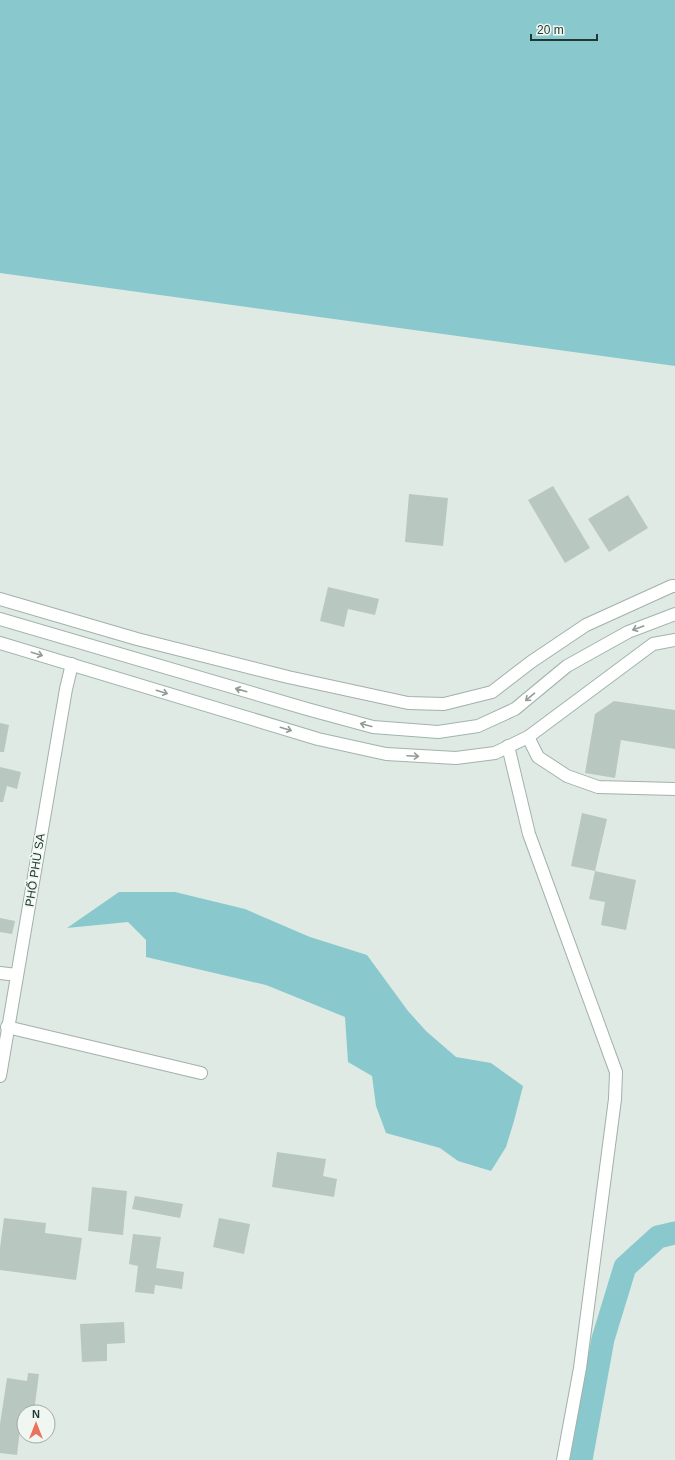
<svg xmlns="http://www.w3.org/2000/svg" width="675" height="1460" viewBox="0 0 675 1460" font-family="Helvetica,sans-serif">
<rect width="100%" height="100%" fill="#dfeae4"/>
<g fill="#89c9cd">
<polygon points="0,0 675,0 675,366 0,273"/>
<polygon points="119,892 175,892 245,909 310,937 367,955 408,1011 426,1031 456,1057 491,1063 523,1086 514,1121 506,1147 491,1171 458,1161 440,1148 386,1133 376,1106 372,1076 348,1062 345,1017 266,985 146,957 146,940 128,922 67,928"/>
</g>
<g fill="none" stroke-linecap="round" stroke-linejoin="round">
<polyline stroke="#89c9cd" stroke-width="23" points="581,1460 603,1339 625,1267 658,1237 675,1233"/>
</g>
<g fill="#b8c7c0">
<polygon points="553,486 590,548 565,563 528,500"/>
<polygon points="409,494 448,498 443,546 405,542"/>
<polygon points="628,495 648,528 609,552 588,519"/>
<polygon points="328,587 379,599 375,615 348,609 344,627 320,621"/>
<polygon points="614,701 675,710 675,749 621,740 615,778 585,773 595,714"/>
<polygon points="0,723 9,725 4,752 0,752"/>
<polygon points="0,767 21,772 17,789 7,786 3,802 0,802"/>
<polygon points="582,813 607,819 595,871 571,866"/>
<polygon points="595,871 636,880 626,930 601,925 605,902 589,899"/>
<polygon points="0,918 15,921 12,934 0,932"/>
<polygon points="277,1152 326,1159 323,1176 337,1179 334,1197 272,1187"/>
<polygon points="92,1187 127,1191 123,1235 88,1231"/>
<polygon points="135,1196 183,1204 180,1218 132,1209"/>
<polygon points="4,1218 46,1223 45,1233 82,1238 76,1280 0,1270 0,1248"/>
<polygon points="219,1218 250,1224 244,1254 213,1247"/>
<polygon points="133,1234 161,1237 156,1268 184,1272 182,1289 155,1285 154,1294 135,1292 138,1266 129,1264"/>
<polygon points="124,1322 125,1343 107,1344 107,1361 82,1362 80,1324"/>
<polygon points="28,1373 39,1374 34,1412 22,1412 17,1455 0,1453 0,1424 7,1378 27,1381"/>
</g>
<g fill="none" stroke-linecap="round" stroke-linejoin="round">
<g stroke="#a2b1aa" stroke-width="14">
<g id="minor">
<polyline points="0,599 137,639 288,677 408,703 444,704 492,692 531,662 586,625 672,586 675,586"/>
<polyline points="528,737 538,757 567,776 598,787 675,789"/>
<polyline points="508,746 529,834 616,1072 615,1099 580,1368 563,1460"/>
<polyline points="0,973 17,975"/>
<polyline points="7,1027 201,1073"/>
<polyline points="0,1076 66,689 72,664"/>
</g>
</g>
<g stroke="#9fb5ab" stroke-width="14">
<g id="secondary">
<polyline points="0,619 307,709 373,727 438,732 478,726 515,709 567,666 628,632 675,614"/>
<polyline points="0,643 318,739 386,754 456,758 495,753 528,737 653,644 675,640"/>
</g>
</g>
<use href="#minor" stroke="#fff" stroke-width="12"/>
<use href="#secondary" stroke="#fff" stroke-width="12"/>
</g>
<defs><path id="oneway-shaft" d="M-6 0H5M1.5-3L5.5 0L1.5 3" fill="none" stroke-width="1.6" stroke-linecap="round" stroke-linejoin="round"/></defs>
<g stroke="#909c98">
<use href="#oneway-shaft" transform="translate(638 628) rotate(160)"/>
<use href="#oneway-shaft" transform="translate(37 654) rotate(17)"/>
<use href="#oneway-shaft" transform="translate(241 690) rotate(-164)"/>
<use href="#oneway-shaft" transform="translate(162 692) rotate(17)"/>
<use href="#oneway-shaft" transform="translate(530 697) rotate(140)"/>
<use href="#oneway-shaft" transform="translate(366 725) rotate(-165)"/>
<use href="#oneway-shaft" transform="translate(286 729) rotate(17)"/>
<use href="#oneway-shaft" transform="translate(413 756) rotate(3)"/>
</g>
<g text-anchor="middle" stroke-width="3.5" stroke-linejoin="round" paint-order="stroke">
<g font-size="12" fill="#213930" stroke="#f0f7f2">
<text transform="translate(35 870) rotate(-81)" y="4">PHỐ PHÙ SA</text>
</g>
</g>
<g transform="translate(36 1424)"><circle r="19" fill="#f0f7f2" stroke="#9daba4"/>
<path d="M0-3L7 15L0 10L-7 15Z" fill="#eb725c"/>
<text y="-6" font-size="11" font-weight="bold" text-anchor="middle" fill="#213930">N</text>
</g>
<path d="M531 34v6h66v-6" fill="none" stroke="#213930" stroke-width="2"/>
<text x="537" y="34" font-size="12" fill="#213930" stroke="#f0f7f2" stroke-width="3" paint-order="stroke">20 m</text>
</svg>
